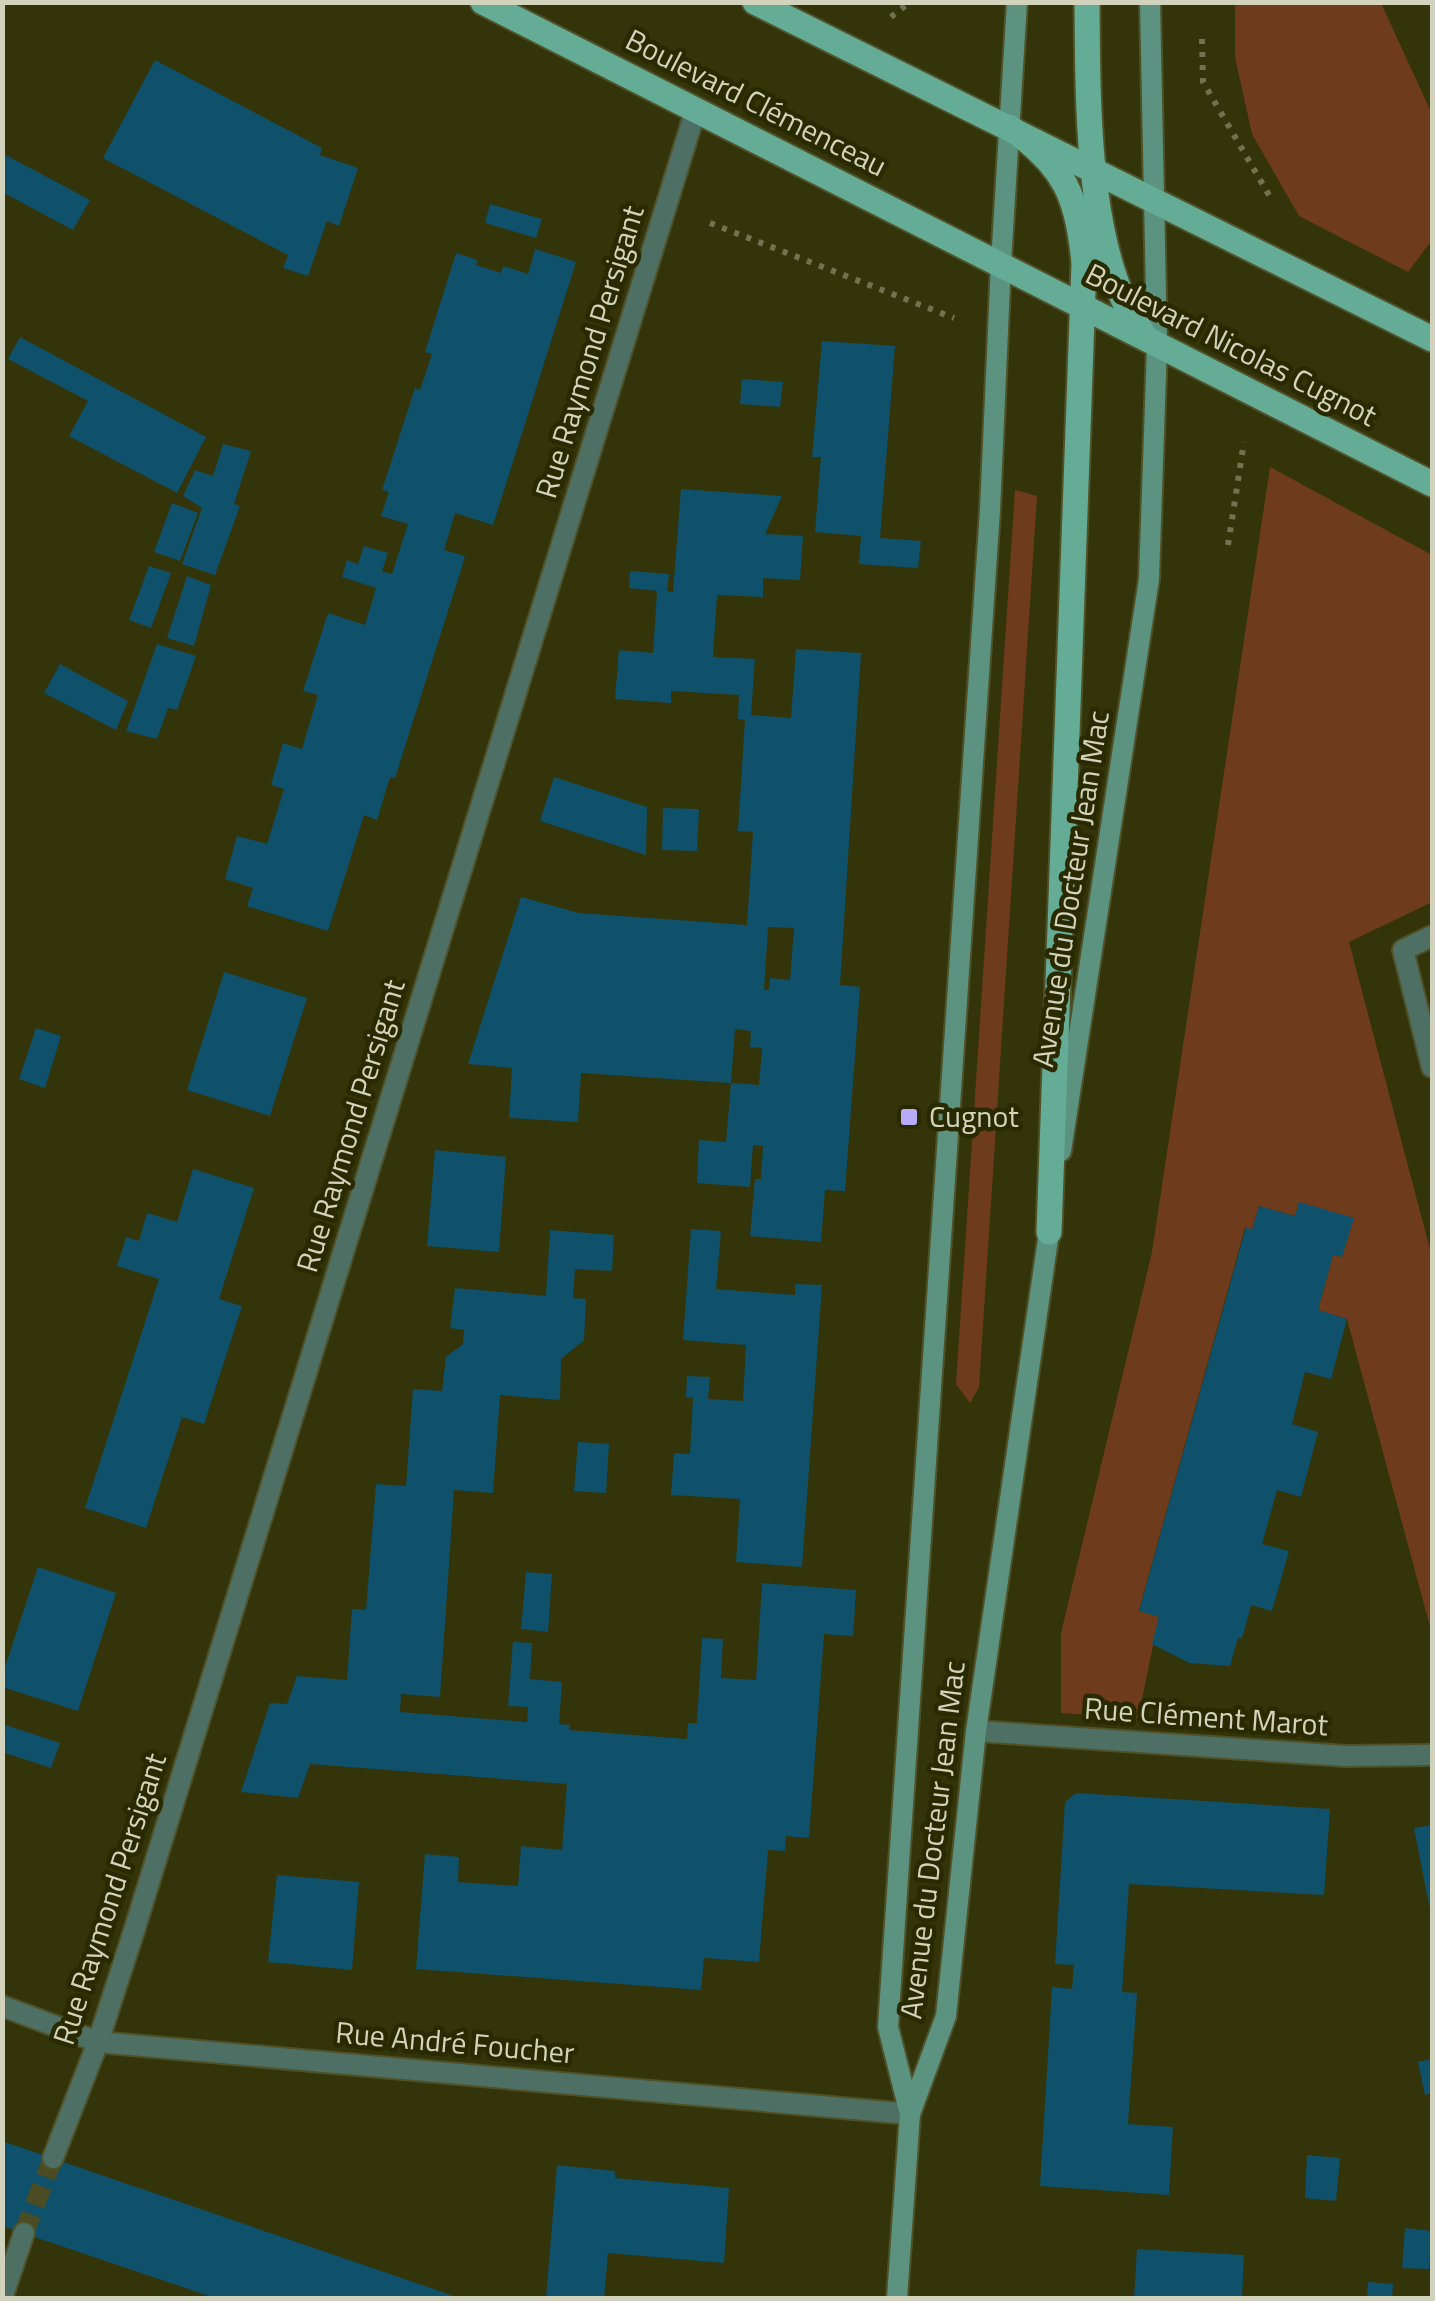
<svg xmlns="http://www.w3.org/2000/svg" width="1435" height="2301" viewBox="0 0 1435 2301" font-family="'Titillium Web',sans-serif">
<rect width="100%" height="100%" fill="#333409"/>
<g fill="#6e3c1d">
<polygon points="1235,3 1381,3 1432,114 1432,240 1408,272 1299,216 1252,134 1235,57"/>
<polygon points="1270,467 1432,555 1432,902 1349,942 1432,1257 1432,1634 1347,1319 1318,1310 1333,1255 1342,1257 1299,1203 1295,1216 1259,1206 1252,1230 1245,1228 1139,1610 1159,1617 1138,1718 1061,1713 1061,1633 1152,1252"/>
<polygon points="1015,490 1037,496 979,1387 970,1403 956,1384"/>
</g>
<g fill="#0f516b" fill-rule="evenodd">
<polygon points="155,60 322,148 320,155 358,168 339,226 327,221 308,276 283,268 288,255 103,158"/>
<polygon points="2,153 90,200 73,230 2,192"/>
<polygon points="490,204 542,219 536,238 485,223"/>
<polygon points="535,249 576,262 493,525 455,513 444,550 465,556 461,570 395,778 390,777 377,820 364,815 328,931 247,906 253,888 225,879 237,836 267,844 284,789 271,785 283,743 302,749 318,695 303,691 328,613 365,625 376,588 342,577 347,560 358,564 364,546 388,553 382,571 392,574 408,524 381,516 389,492 382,490 415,388 420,390 432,354 425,352 456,253 478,260 476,265 501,273 503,266 528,274"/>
<polygon points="20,337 206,437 177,493 69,436 88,401 8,359"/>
<polygon points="822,341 895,346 880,538 921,541 918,568 859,564 861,536 815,532 821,457 812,457"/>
<polygon points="742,379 783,382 780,407 740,404"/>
<polygon points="223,444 251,451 234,504 240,506 215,575 182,564 202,508 183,496 195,470 213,476"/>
<path d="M681,489L782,496L765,534L803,536L800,580L763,578V597L717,595L713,657L755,659L751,715L791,718L796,649L861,653L840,985L860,987L845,1191L825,1190L821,1242L750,1236L755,1179H761L763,1146L753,1145L750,1187L697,1183L699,1140L726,1142L731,1083L581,1073L578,1122L509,1118L512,1068L468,1064L521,897L579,913L747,925L753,832L738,831L745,720L738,719L739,695L671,691V703L615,699L619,650L653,653L657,591L629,588L630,571L669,574L667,591L673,592ZM768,927L794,928L790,980L770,978L769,990H764ZM735,1029L751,1031L750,1047L762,1048L759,1085L731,1083Z"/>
<polygon points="172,503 198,513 180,561 154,552"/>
<polygon points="149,566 171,573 151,628 129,620"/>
<polygon points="187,576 211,585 194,646 167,638"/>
<polygon points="157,644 196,656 177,710 168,708 157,739 126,731"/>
<polygon points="60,664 128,701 116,730 44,693"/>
<polygon points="554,777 647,807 646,855 540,821"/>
<polygon points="663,808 699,809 697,851 662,850"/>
<polygon points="224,972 307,998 270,1116 187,1090"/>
<polygon points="36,1028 61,1036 45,1088 19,1079"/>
<polygon points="435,1150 506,1157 499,1252 427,1246"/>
<polygon points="193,1169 254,1188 219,1299 242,1306 204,1424 182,1417 146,1528 85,1508 159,1279 117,1266 126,1237 139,1241 147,1213 177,1222"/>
<polygon points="1299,1202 1354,1218 1342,1257 1333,1255 1318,1310 1347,1319 1331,1379 1305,1372 1292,1424 1318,1432 1301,1497 1277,1490 1262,1544 1289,1551 1272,1611 1251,1605 1242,1639 1238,1638 1230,1666 1189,1663 1152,1644 1159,1617 1139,1611 1246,1227 1252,1230 1259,1206 1295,1216"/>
<polygon points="691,1229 721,1231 716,1289 795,1295 795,1284 822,1285 802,1567 736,1562 740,1499 671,1495 674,1453 690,1454 693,1398 686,1397 687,1376 710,1377 708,1399 743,1401 746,1345 683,1340"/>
<polygon points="550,1230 614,1235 612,1271 575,1269 573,1298 586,1299 584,1340 561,1359 560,1400 500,1395 493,1493 454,1490 440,1697 401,1694 400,1712 527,1722 528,1707 508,1706 513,1642 532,1643 530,1679 562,1682 559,1724 570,1725 569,1730 687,1739 688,1723 697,1723 702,1638 723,1639 721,1678 756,1680 762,1583 856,1590 853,1636 824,1634 809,1838 786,1836 785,1851 768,1850 759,1962 704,1958 701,1990 416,1969 425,1854 459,1857 458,1882 518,1886 521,1846 562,1850 567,1784 310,1764 298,1798 241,1792 270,1703 287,1704 297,1676 347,1680 352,1609 366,1610 376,1484 406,1486 413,1389 442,1391 446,1357 463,1344 464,1330 450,1328 455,1288 546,1296"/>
<polygon points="578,1442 609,1444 606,1493 574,1491"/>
<polygon points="38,1567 116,1593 78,1711 2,1687 2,1676"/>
<polygon points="526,1572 552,1574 548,1632 521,1629"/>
<polygon points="6,1725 60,1743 51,1768 2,1752"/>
<polygon points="1076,1793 1330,1809 1324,1895 1129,1884 1122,1992 1137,1993 1128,2124 1173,2127 1169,2195 1040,2186 1052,1987 1072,1989 1074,1965 1055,1964 1065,1802"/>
<polygon points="1432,1825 1432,1915 1431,1915 1414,1828"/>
<polygon points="277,1875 359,1882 352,1970 268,1962"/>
<polygon points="1432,2059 1432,2093 1425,2095 1418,2062"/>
<polygon points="2,2141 460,2298 215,2298 2,2226"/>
<polygon points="1307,2155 1340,2158 1336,2201 1305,2198"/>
<polygon points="557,2165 615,2171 615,2178 729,2188 724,2263 608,2253 604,2298 546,2298"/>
<polygon points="1405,2228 1432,2231 1429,2269 1402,2268"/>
<polygon points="1137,2249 1244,2255 1242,2298 1134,2298"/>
<polygon points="1368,2282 1393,2284 1392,2298 1367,2298"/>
</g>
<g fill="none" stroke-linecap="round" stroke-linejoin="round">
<polyline stroke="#4b4c24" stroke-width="20" stroke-dasharray="20 10" stroke-linecap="butt" points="24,2233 53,2158"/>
<g stroke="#4f5129" stroke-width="24">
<polyline id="lane" points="1432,936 1403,950 1432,1067"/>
</g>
<g stroke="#4f5129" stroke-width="24">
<g id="street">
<polyline points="976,1731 1346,1756 1432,1755"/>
<polyline points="2,2006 98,2042 910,2114"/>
<polyline points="53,2158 98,2042 134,1931 696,109"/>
<polyline points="2,2298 24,2233"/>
</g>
</g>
<g stroke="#4f5129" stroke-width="24">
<g id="secondary">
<polyline points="1061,1151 1149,579 1157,345 1150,2"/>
<polyline points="910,2114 946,2016 976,1731 1051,1219"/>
<polyline points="897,2298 910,2114 888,2027 990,510 1001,263 1017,2"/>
</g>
</g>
<g stroke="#4f5129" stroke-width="29">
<g id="primary">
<polyline points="483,2 1432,484"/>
<polyline points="755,2 1432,339"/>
<path d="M1087,2C1088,98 1085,258 1144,335"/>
<path d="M1009,127C1065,166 1078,197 1084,263L1049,1232"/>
</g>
</g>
<g stroke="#717350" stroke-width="6" stroke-dasharray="5 8" stroke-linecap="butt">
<polyline points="891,17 910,2"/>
<polyline points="1202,39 1203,82 1273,202"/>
<polyline points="710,223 954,318"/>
<polyline points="1228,545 1244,442"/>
</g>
<use href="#lane" stroke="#4e7064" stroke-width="20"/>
<use href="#street" stroke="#4e7064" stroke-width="20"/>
<use href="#secondary" stroke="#5b9280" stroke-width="20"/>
<use href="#primary" stroke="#64ac95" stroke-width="25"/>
</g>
<rect fill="#b7abf7" stroke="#292a00" stroke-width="4" x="899" y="1107" width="20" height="20" rx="5"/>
<g text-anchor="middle" stroke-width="9" stroke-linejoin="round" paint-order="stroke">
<g font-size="30" fill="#d1d3bd" stroke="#292a00">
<text transform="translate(756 103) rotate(27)" y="10">Boulevard Clémenceau</text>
<text transform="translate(1231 345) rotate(27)" y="10">Boulevard Nicolas Cugnot</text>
<text transform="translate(590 352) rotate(-73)" y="10">Rue Raymond Persigant</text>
<text transform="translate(1071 889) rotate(-81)" y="10">Avenue du Docteur Jean Mac</text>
<text transform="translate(351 1126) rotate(-73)" y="10">Rue Raymond Persigant</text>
<text transform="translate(1206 1717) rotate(4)" y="10">Rue Clément Marot</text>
<text transform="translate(933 1840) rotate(-83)" y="10">Avenue du Docteur Jean Mac</text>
<text transform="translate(110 1899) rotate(-72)" y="10">Rue Raymond Persigant</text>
<text transform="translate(455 2043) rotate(5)" y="10">Rue André Foucher</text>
</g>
<g font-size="30" fill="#d1d3bd" stroke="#292a00" text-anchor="start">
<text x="929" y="1127">Cugnot</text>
</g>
</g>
<rect width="1435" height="2301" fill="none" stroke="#d1d3bd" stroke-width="10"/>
</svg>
